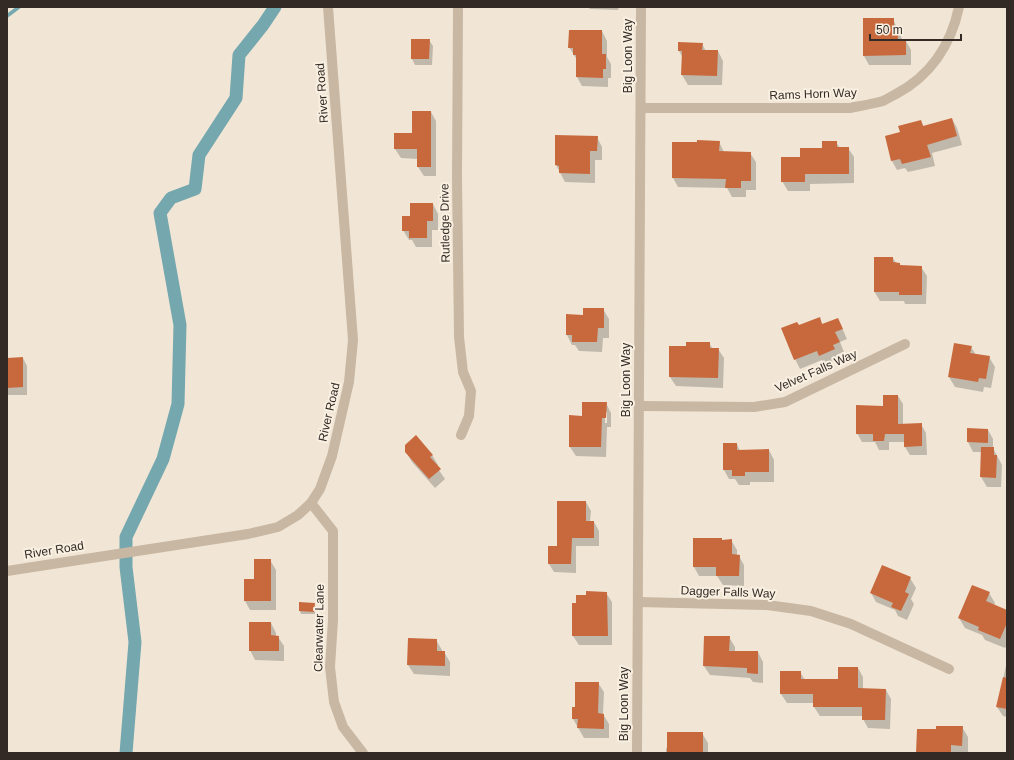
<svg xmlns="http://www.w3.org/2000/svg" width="1014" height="760" viewBox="0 0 1014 760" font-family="Helvetica,sans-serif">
<rect width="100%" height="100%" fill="#f1e6d6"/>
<g fill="#0003" fill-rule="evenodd">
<polygon points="588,7 619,7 618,10 590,9"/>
<polygon points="893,19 903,41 906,41 911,50 911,65 869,65 864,56"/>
<polygon points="602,31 607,41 607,57 611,64 611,78 608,78 608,87 582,86 577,77 577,60 569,47"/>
<polygon points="429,40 433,46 432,65 415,65 412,59"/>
<polygon points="679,43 702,44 706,51 718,51 723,61 722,85 688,85 682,75 683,58 679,51"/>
<polygon points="431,112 436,121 436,176 424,176 418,167 418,159 401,158 395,149 413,134"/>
<polygon points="952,119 957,128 962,145 932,153 935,166 908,172 905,168 897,170 892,161 886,136 901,133 921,121 924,127"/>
<polygon points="556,136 597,137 602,147 602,160 595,160 595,183 565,182 556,165"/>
<polygon points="719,142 724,152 750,153 756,162 756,190 746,190 746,197 732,197 727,188 678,187 673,178"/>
<polygon points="836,142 840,148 848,148 854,157 854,183 810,184 810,191 788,191 782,181 801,158 823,149"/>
<polygon points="433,204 438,214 438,230 432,230 432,247 416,247 412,240 409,240 403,230 411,217"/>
<polygon points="893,258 896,263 900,264 901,266 921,267 927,276 926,304 905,304 904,301 880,301 874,291"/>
<polygon points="603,309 609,319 609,338 603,338 602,352 579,351 575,345 572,345 567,335 567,315 584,316"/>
<polygon points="819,318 823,325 838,319 847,339 840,342 844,352 838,354 840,358 825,365 822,360 800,369 795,359 799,327"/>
<polygon points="709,343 713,349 718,349 724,358 723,388 676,386 670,377 687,347"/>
<polygon points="971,347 976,355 989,357 995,367 991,388 984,387 983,392 955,387 949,377"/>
<polygon points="23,358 27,366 27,395 7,395 7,359"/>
<polygon points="898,396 903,404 903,425 921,424 926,433 927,455 910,455 905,447 905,442 889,442 889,450 879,450 875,442 862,442 857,433"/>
<path d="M606,403L611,413V427H607L606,457L576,456L570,447L583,417ZM605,412H607V423H605Z"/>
<polygon points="968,429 988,430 993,439 993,448 1002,465 1001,487 987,487 981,477 982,452 973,452 968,442"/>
<polygon points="737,444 740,451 769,450 774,460 774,482 750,482 750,485 739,485 735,479 729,479 724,470"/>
<polygon points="406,452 432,455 438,465 436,466 445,479 435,488 412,462"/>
<polygon points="586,502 591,511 590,522 594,522 599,531 599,546 576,546 576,573 554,572 549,564"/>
<polygon points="722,539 722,541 731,540 737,550 737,555 739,556 744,565 744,586 723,585 717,576 699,576 694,567"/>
<polygon points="270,560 276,570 276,610 250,610 245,601"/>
<polygon points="910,578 916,588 911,599 914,604 907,620 898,616 895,610 876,602 871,593"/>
<polygon points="606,593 612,602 612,645 579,645 573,636 577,604 587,596"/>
<polygon points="989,593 995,603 994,605 1007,611 1007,645 1005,648 985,640 982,635 965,628 959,618"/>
<polygon points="314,604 316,607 315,614 301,614 300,611"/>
<polygon points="271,623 276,633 276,637 278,637 284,646 284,661 255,660 250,650"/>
<polygon points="729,637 735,647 735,652 758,652 763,662 763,683 753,682 750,678 710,675 704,666"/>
<polygon points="436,640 442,650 442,652 444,652 450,662 450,676 414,674 408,665"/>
<polygon points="1007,661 1007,717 1003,716 997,707"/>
<polygon points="858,668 863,677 863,689 886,690 891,699 890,729 868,728 863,719 863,716 820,716 814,707 814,703 787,703 781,694 800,672 805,680 839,680"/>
<polygon points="598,683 604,692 603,714 609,724 609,738 584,738 573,719 576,708"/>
<polygon points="962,727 968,737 968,753 917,753"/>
<polygon points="702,733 708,743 708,753 666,753 666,748"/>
</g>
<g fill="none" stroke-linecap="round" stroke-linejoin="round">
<polyline stroke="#75a7ae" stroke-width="3.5" points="7,16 19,7"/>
<polyline stroke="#75a7ae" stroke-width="13" points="126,753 135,642 126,567 126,537 163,459 178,404 180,325 160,213 171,198 195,189 199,155 236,98 239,55 263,25 275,7"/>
</g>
<g fill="#c8693d">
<polygon points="863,18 894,18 894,28 898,28 898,40 906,40 906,55 863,56"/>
<polygon points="569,30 602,30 602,54 606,54 606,69 603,69 603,78 576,77 576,55 573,55 573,48 568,48"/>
<polygon points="411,39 430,39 429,59 411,59"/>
<polygon points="678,42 703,43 702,50 718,50 717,76 681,75 682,51 678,51"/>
<polygon points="412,111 431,111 431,167 417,167 417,149 394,149 394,133 412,133"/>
<polygon points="952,118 957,136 927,145 931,157 902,164 900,159 891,161 885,136 900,132 898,126 921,120 923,126"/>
<polygon points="555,135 598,136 597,151 590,151 590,174 559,173 559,166 555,165"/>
<polygon points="697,140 720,141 719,151 751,152 751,181 741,181 741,188 725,188 726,179 672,178 672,142 697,142"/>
<polygon points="822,141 837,141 837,147 849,147 849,174 805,174 805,182 781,182 781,157 800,157 800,148 822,148"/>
<polygon points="410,203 433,203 433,221 427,221 427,238 409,238 409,231 402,231 402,216 410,216"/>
<polygon points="874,257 893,257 893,262 900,263 900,265 922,266 922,295 899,295 899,292 874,292"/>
<polygon points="583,308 604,308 604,328 598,328 597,342 572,342 572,335 566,335 566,314 583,315"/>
<polygon points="820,317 822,324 838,318 843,329 835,332 840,342 833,345 835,349 819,356 817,351 794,360 781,328 797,322 799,325"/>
<polygon points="686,342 710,342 710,348 719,348 718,378 669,377 669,346 686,346"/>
<polygon points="954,343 972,346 970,353 990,356 986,379 979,378 978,382 948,377"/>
<polygon points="23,357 23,387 7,388 7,358"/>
<polygon points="883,395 898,395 898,424 922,423 922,446 904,447 904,434 885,434 884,441 873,441 873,434 856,434 856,405 883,406"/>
<polygon points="582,402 607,402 606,418 602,418 601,447 569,447 569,415 582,416"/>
<polygon points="967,428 988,429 988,443 967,442"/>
<polygon points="416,435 433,455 430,457 441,469 429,479 405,452 405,445"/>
<polygon points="723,443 737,443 737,450 769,449 769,472 745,472 745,476 732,476 732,470 723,470"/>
<polygon points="981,447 994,447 994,455 997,455 996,478 980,477"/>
<polygon points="557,501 586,501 586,521 594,521 594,538 572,538 571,564 548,564 548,546 557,546"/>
<polygon points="693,538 722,538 722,540 732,539 732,554 740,555 739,576 716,576 716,567 693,567"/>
<polygon points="254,559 271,559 271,601 244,601 244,579 254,579"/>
<polygon points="882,565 911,577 905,592 909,594 901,611 891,607 893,603 870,593"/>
<polygon points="972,585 990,592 986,601 1007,610 1007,623 1000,639 978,630 979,627 958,618"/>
<polygon points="586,591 607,592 608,636 572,636 572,603 576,603 576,595 586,595"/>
<polygon points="299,602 315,603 314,612 299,611"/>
<polygon points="249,622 271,622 271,635 279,636 279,651 249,651"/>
<polygon points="704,636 730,636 729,651 758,651 758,674 747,673 747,668 703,666"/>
<polygon points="408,638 437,639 437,651 445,651 445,666 407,665"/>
<polygon points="838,667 858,667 858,688 886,689 885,720 862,720 862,707 813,707 813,694 780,694 780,671 801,671 801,679 838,679"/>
<polygon points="1003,677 1007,678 1007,709 996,707"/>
<polygon points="575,682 599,682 598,713 604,714 604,729 577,728 578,719 572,719 572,707 575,707"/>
<polygon points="936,726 963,726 962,746 951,745 951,753 916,753 917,729 936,729"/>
<rect x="667" y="732" width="36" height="21"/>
</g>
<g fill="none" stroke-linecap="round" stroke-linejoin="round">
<g stroke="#c8b7a2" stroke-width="10">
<polyline points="458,7 457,177 459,337 463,372 471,391 469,416 461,435"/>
<path d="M641,108H850C860,106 872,104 883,101C887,99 892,96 896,94C930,76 951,45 959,7"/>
<polyline points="639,406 754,407 785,402 905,344"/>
<polyline points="311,503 333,531 333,620 330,667 334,702 343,727 363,753"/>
<polyline points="7,571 248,534 278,527 298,515 311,503 320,489 332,456 349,382 353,340 328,7"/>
<polyline points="638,602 767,605 811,611 851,624 949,669"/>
<polyline points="637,753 641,7"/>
</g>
</g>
<g text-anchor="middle" stroke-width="4" stroke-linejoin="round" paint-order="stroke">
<g font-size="12" fill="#332a25" stroke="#f9f0e2">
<text transform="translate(628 56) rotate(-90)" y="4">Big Loon Way</text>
<text transform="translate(322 93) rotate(-94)" y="4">River Road</text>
<text transform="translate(813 94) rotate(-2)" y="4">Rams Horn Way</text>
<text transform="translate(445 223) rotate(-91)" y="4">Rutledge Drive</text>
<text transform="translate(816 371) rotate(-24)" y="4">Velvet Falls Way</text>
<text transform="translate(626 380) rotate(-90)" y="4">Big Loon Way</text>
<text transform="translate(329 412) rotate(-77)" y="4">River Road</text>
<text transform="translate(54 550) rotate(-9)" y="4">River Road</text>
<text transform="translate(728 592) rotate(2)" y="4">Dagger Falls Way</text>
<text transform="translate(319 628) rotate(-89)" y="4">Clearwater Lane</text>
<text transform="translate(624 704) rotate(-90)" y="4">Big Loon Way</text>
</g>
</g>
<rect width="1014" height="760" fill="none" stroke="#332a25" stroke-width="16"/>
<path d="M870 34v6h91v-6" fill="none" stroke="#332a25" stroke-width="2"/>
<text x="876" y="34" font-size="12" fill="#332a25" stroke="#f9f0e2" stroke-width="3" paint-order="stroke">50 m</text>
</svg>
